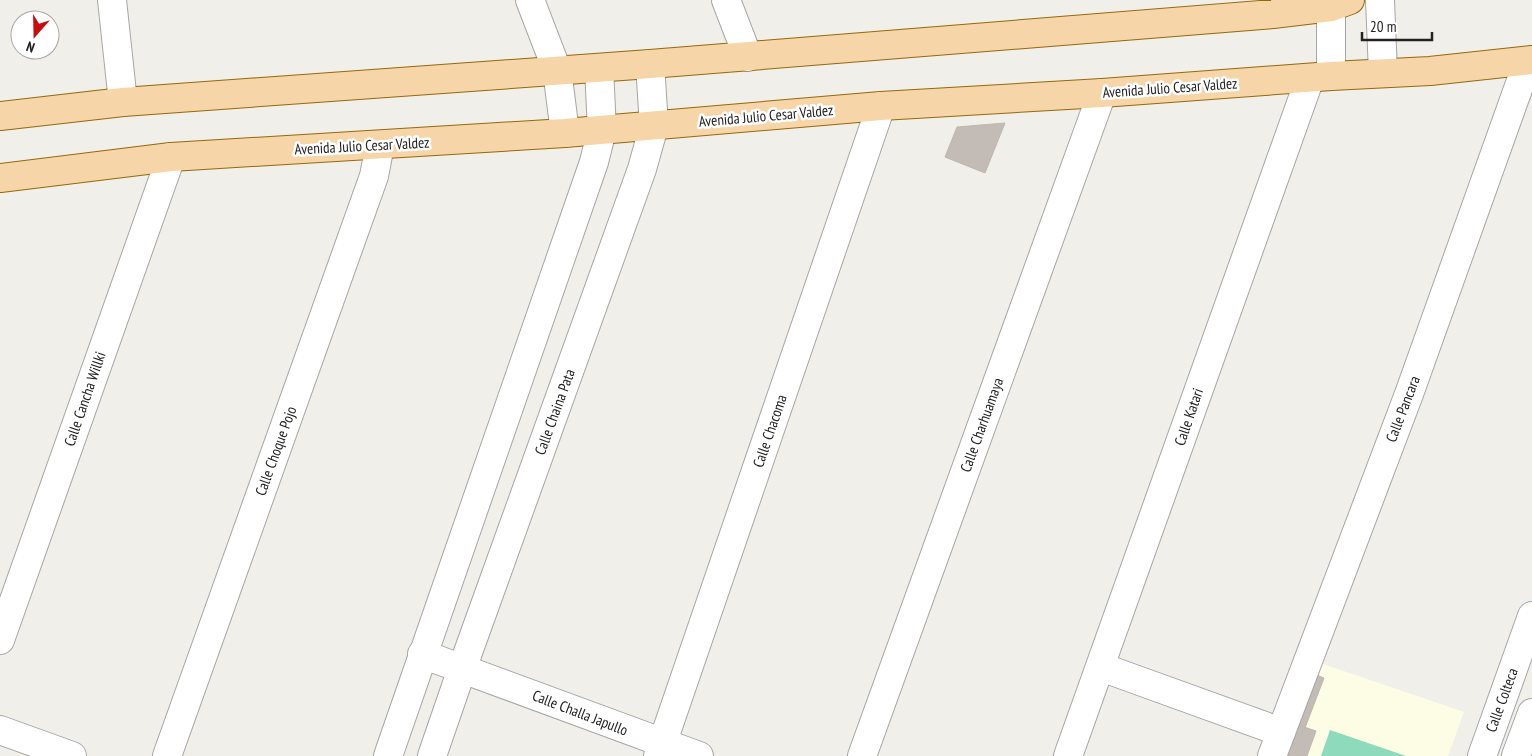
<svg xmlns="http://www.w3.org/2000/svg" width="1532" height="756" viewBox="0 0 1532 756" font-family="'PT Sans Narrow',sans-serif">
<rect width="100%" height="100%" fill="#f1efe9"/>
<polygon fill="#fdfde6" points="1317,662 1464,712 1448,756 1281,756"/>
<polygon fill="#8ddabd" points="1330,730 1406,756 1321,756"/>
<g fill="#c2bbb6" stroke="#c2b6ac">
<polygon points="1005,123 985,173 945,157 957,127"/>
<polygon points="1312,673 1324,678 1305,728 1292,723"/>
<polygon points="1292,723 1316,731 1307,756 1281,756"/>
</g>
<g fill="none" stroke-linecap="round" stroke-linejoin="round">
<g stroke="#a6a6a6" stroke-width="30">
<g id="minor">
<polyline points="112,0 123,102"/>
<polyline points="530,0 557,70 565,133"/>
<polyline points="726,0 748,57"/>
<polyline points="1331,0 1331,76"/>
<polyline points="1380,0 1383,73"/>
<polyline points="0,640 171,157"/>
<polyline points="422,654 699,756"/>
<polyline points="1101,667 1281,732"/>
<polyline points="0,730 72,756"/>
<polyline points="167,756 374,176 380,145"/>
<polyline points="388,756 594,162 602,130 599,68"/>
<polyline points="432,756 462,669 642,169 654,126 650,64"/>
<polyline points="658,756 881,106"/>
<polyline points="862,756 1102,93"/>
<polyline points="1068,756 1310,78"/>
<polyline points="1272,756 1409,394 1528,61"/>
<polyline points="1482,756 1532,616"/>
<polyline points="1516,756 1532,713"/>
</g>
</g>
<g stroke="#95680a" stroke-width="30">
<g id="major">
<polyline points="0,116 123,102 650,64 1273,14 1331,7 1350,0"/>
<polyline points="0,178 171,157 565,133 881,106 1102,93 1331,76 1430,71 1532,60"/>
</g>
</g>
<use href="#minor" stroke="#fff" stroke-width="28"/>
<use href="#major" stroke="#f6d5a9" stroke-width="28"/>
</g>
<g text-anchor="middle" stroke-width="5" stroke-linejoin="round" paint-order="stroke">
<g font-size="15" fill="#222" stroke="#fff">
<text transform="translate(1170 88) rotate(-4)" y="5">Avenida Julio Cesar Valdez</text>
<text transform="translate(766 116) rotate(-5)" y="5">Avenida Julio Cesar Valdez</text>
<text transform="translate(362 146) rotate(-3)" y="5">Avenida Julio Cesar Valdez</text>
<text transform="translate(85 399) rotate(-71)" y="5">Calle Cancha Willki</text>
<text transform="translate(1403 409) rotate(-69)" y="5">Calle Pancara</text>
<text transform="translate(555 412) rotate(-70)" y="5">Calle Chaina Pata</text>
<text transform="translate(1189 417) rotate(-71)" y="5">Calle Katari</text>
<text transform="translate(982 425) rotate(-70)" y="5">Calle Charhuamaya</text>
<text transform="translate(770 431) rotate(-71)" y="5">Calle Chacoma</text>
<text transform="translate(276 451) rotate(-70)" y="5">Calle Choque Pojo</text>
<text transform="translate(1502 700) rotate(-70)" y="5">Calle Colteca</text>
<text transform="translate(580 713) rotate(21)" y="5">Calle Challa Japullo</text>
</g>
</g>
<g transform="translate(35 35) rotate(200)"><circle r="24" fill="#ffffff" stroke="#a7a7a7"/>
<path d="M0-4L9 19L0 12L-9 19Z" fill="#c60e0e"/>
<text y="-8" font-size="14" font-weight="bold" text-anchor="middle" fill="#222222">N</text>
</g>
<path d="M1362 32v8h70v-8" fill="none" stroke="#222222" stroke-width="2.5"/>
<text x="1370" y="32" font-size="15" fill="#222222" stroke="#ffffff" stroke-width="4" paint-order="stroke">20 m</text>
</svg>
